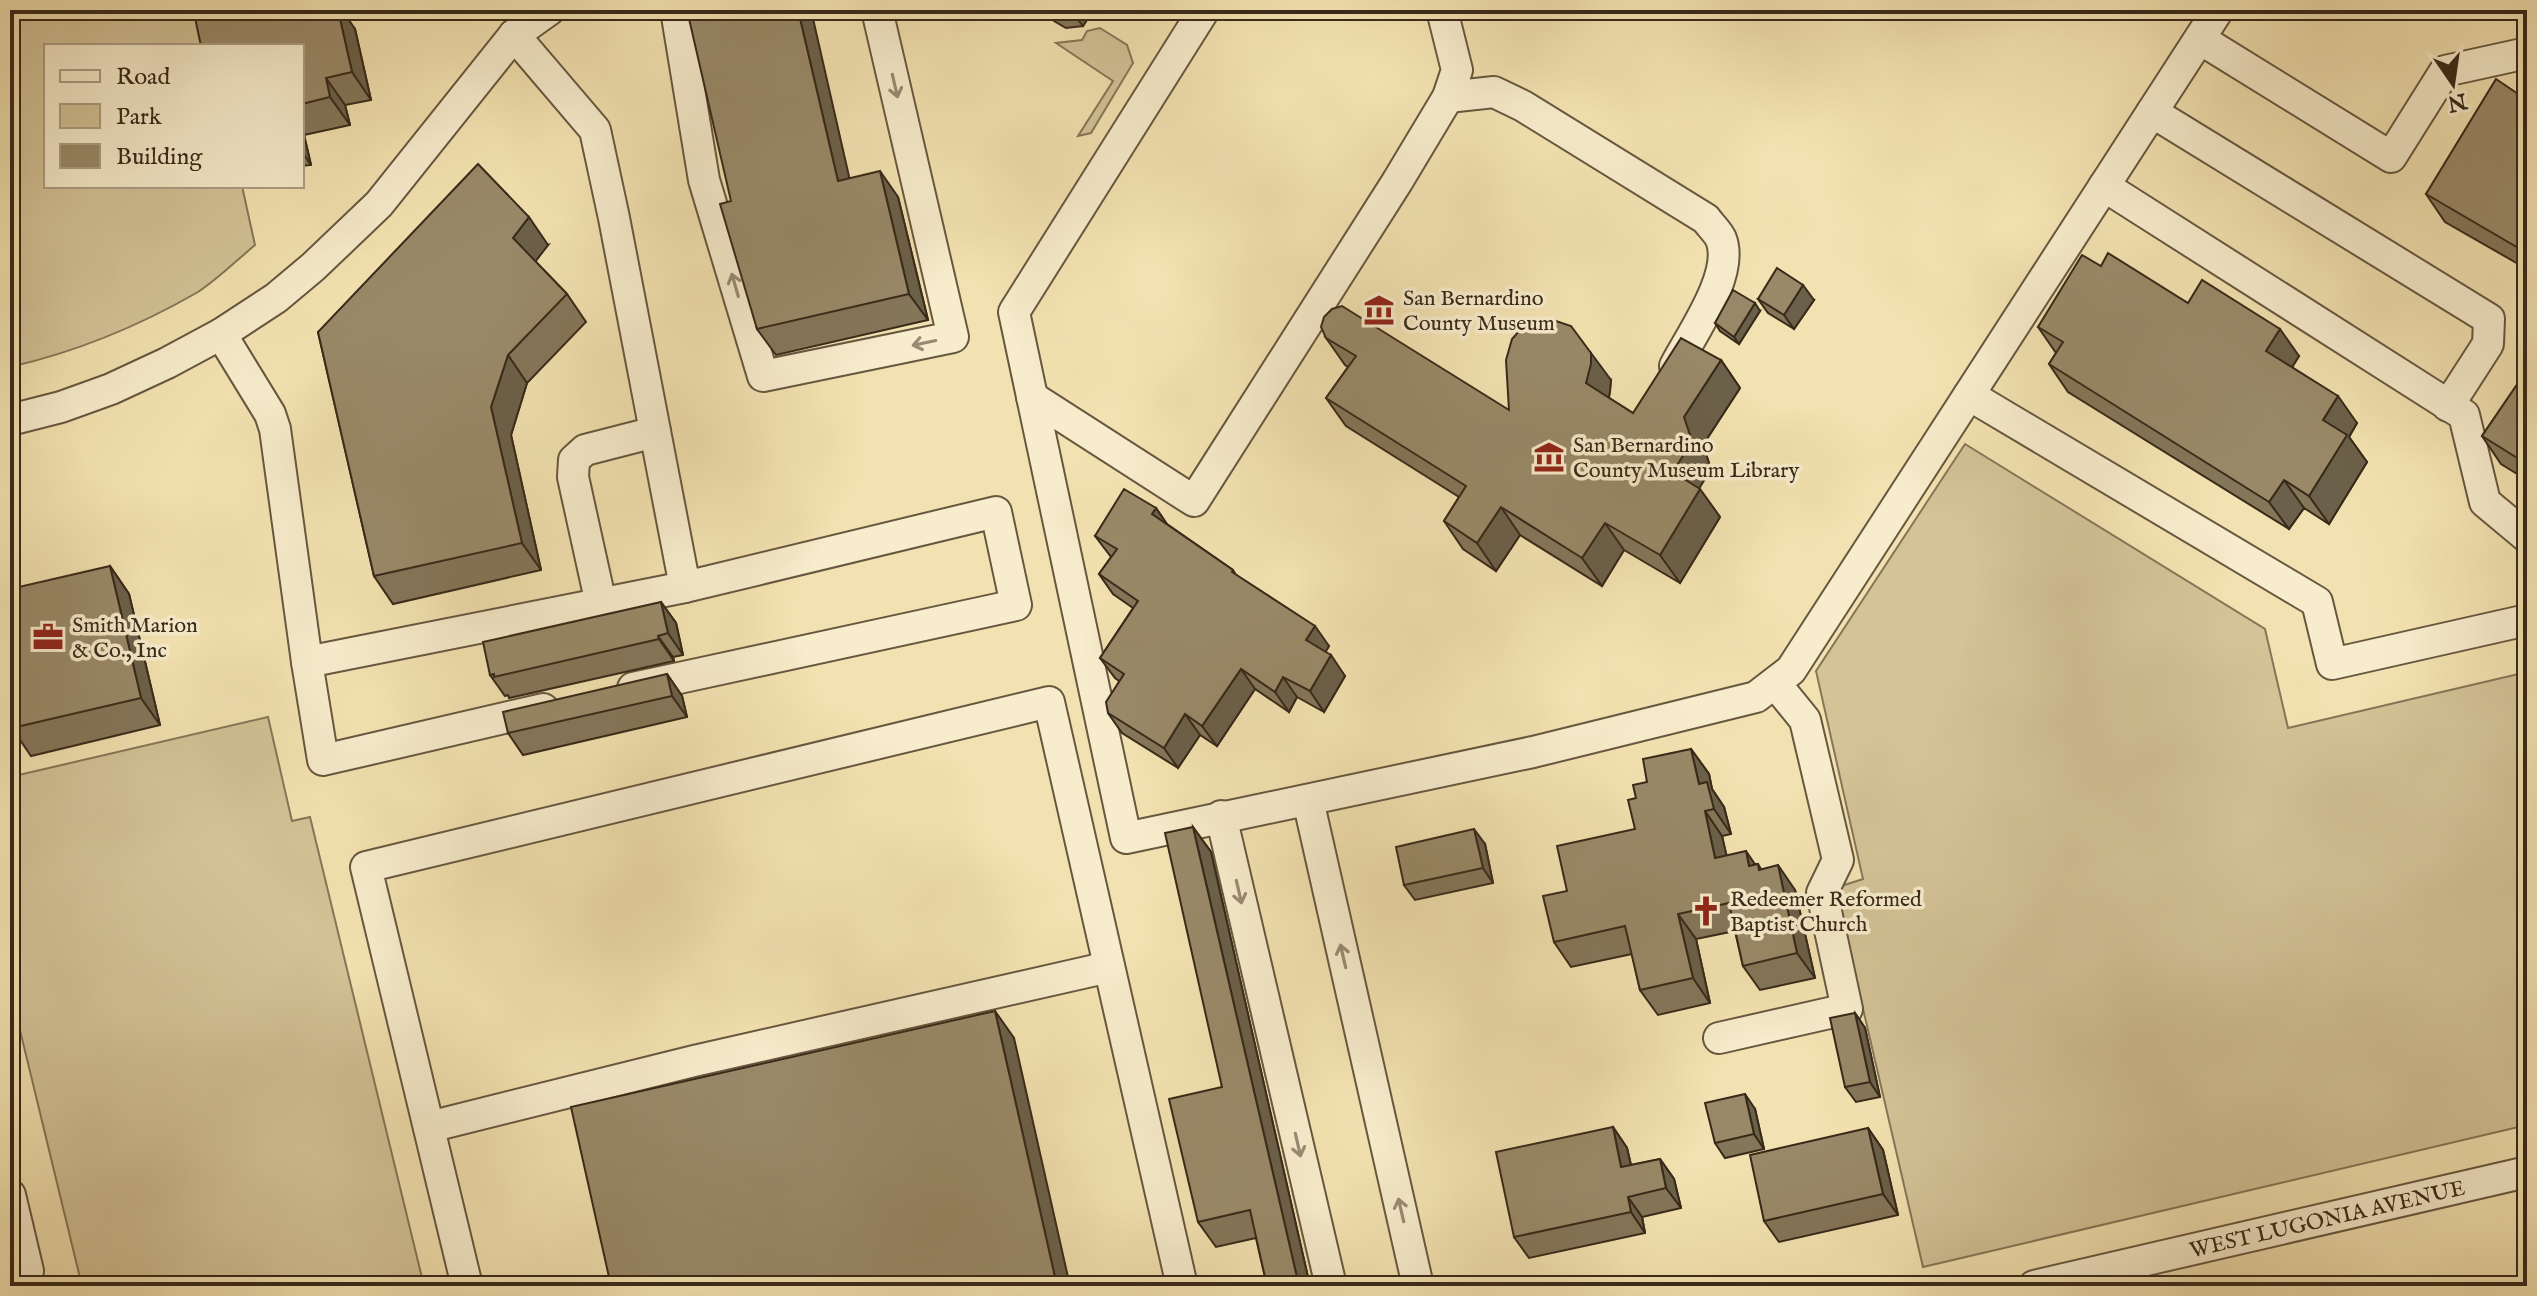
<svg xmlns="http://www.w3.org/2000/svg" width="2537" height="1296" viewBox="0 0 2537 1296" font-family="'IM FELL English',serif">
<rect width="100%" height="100%" fill="#f3e2b1"/>
<filter id="stains"><feTurbulence type="fractalNoise" baseFrequency=".0025" numOctaves="4"/><feColorMatrix values="0 0 0 0 .2 0 0 0 0 .09 0 0 0 0 .02 0 0 0 .5 -.17"/></filter>
<radialGradient id="worn" r=".72"><stop offset=".6" stop-color="#630" stop-opacity="0"/><stop offset="1" stop-color="#630" stop-opacity=".3"/></radialGradient>
<g fill="#d3c397" stroke="#867658" stroke-width="2">
<path d="M10,10H203L211,46H46V186H242L255,245C237,260 218,279 198,292C139,326 76,352 10,367Z"/>
<polygon points="1100,28 1127,45 1133,63 1091,133 1078,136 1113,81 1056,43 1082,40 1087,31"/>
<polygon points="1965,444 2265,629 2288,728 2527,672 2527,1125 1923,1267 1835,888 1863,879 1816,671"/>
<polygon points="268,717 292,821 310,817 424,1286 82,1286 10,989 10,777"/>
</g>
<g fill="none" stroke-linecap="round" stroke-linejoin="round">
<g stroke="#67573f" stroke-width="34">
<g id="minor">
<polyline points="676,10 704,180 763,376 953,337 877,10"/>
<polyline points="1204,10 1014,312 1126,838 1533,752 1756,697 1791,670 2218,10"/>
<polyline points="514,35 595,130 614,218 685,587 996,512 1016,605 633,688"/>
<polyline points="2200,39 2391,157 2445,71 2527,53"/>
<path d="M1448,97L1494,92L1523,106L1706,219C1710,225 1718,232 1721,239C1735,274 1691,335 1675,366"/>
<polyline points="2152,112 2489,319 2488,344 2448,406"/>
<polyline points="2104,186 2464,415 2485,502 2527,537"/>
<polyline points="221,334 270,414 275,429 307,662 323,760 543,709"/>
<polyline points="1969,395 2317,602 2332,664 2527,620"/>
<polyline points="1032,397 1194,501 1397,182 1448,97 1457,70 1442,10"/>
<polyline points="10,420 61,407 111,389 167,363 221,334 276,298 313,267 379,204 514,35 549,10"/>
<polyline points="601,604 573,477 574,460 585,450 655,432"/>
<polyline points="307,662 685,587"/>
<polyline points="1308,800 1418,1286"/>
<polyline points="1221,816 1331,1286"/>
<polyline points="1719,1038 1847,1009 1822,893 1838,860 1805,720 1775,683"/>
<polyline points="429,1127 694,1061 1109,967"/>
<polyline points="10,1195 28,1271 10,1275"/>
<polyline points="467,1286 366,867 1049,702 1182,1286"/>
<polyline points="2034,1286 2527,1172"/>
</g>
</g>
<use href="#minor" stroke="#f7eccc" stroke-width="30"/>
</g>
<g fill="#847659" stroke="#382919" stroke-width="2">
<polygon points="1046,10 1091,10 1092,12 1083,26 1066,28 1054,21"/>
<polygon points="355,29 371,100 345,105 350,125 304,135 311,165 302,166 302,46"/>
<polygon points="2527,100 2527,269 2445,222 2426,194"/>
<polygon points="849,178 898,197 928,320 776,355 757,329 731,201"/>
<polygon points="548,245 535,261 567,294 586,322 527,383 511,435 541,570 393,604 374,576 318,332"/>
<polygon points="2101,266 2188,303 2299,356 2292,367 2357,423 2349,437 2367,462 2329,524 2304,508 2289,529 2068,392 2049,364 2056,353 2038,327"/>
<polygon points="1758,299 1814,300 1794,329 1768,313"/>
<polygon points="1760,311 1739,344 1720,331 1715,323"/>
<polygon points="1326,338 1509,410 1611,380 1609,398 1633,413 1721,360 1740,388 1703,445 1711,469 1699,488 1720,517 1680,583 1624,550 1602,586 1520,535 1496,571 1463,549 1444,521 1459,497 1346,426 1326,398 1348,367 1345,365"/>
<polygon points="2527,370 2527,480 2501,464 2482,436"/>
<polygon points="1156,508 1167,524 1233,570 1236,575 1329,646 1325,652 1345,676 1324,712 1297,697 1289,712 1255,689 1217,746 1200,735 1178,768 1122,733 1108,713 1119,681 1115,678 1100,658 1133,608 1113,594 1099,574 1111,557 1095,536"/>
<polygon points="110,566 129,594 160,725 31,756 12,728"/>
<polygon points="661,602 676,623 683,655 673,657 674,661 509,698 508,695 505,696 490,675"/>
<polygon points="667,674 682,696 687,717 523,755 508,733"/>
<polygon points="1691,749 1709,774 1712,789 1724,807 1731,834 1722,836 1726,855 1755,864 1758,864 1761,869 1795,890 1815,978 1760,990 1743,966 1735,931 1696,939 1710,1003 1658,1015 1640,990 1632,954 1571,967 1554,942 1567,891 1635,829 1636,798 1647,782"/>
<polygon points="1193,827 1211,852 1310,1286 1267,1286 1256,1238 1216,1247 1198,1222 1222,1087"/>
<polygon points="1485,844 1493,883 1415,900 1404,885"/>
<polygon points="1855,1013 1865,1028 1880,1097 1856,1102 1845,1087"/>
<polygon points="1755,1109 1764,1149 1725,1158 1715,1143"/>
<polygon points="1613,1127 1627,1148 1631,1165 1660,1159 1674,1179 1681,1208 1642,1217 1645,1233 1529,1258 1514,1237"/>
<polygon points="1868,1128 1883,1150 1898,1215 1779,1242 1764,1221"/>
</g>
<g fill="#6b6049" stroke="#382919" stroke-width="2">
<polygon points="338,10 342,10 355,29 371,100 352,72"/>
<polygon points="798,10 811,10 856,207 838,181"/>
<polygon points="1074,10 1091,10 1092,12 1083,26 1072,12"/>
<polygon points="326,78 345,105 350,125 330,97"/>
<polygon points="302,132 304,135 311,165 302,152"/>
<polygon points="880,171 898,197 928,320 909,294"/>
<polygon points="529,217 548,245 532,266 513,238"/>
<polygon points="1803,285 1814,300 1794,329 1784,315"/>
<polygon points="1755,303 1760,311 1739,344 1734,337"/>
<polygon points="2280,329 2299,356 2285,379 2266,351"/>
<polygon points="1591,353 1611,380 1610,392 1605,411 1586,383"/>
<polygon points="508,355 527,383 511,435 541,570 522,543 491,407"/>
<polygon points="1721,360 1740,388 1703,445 1711,469 1692,500 1673,472 1684,417"/>
<polygon points="2338,396 2357,423 2349,437 2367,462 2329,524 2309,496 2323,420"/>
<polygon points="2284,480 2304,508 2289,529 2269,502"/>
<polygon points="1700,489 1720,517 1680,583 1660,555"/>
<polygon points="1501,507 1520,535 1496,571 1477,543"/>
<polygon points="1156,508 1170,529 1152,514"/>
<polygon points="1605,523 1624,550 1602,586 1582,558"/>
<polygon points="110,566 129,594 160,725 141,698"/>
<polygon points="661,602 676,623 683,655 668,633"/>
<polygon points="1315,626 1329,646 1321,660 1306,640"/>
<polygon points="658,636 673,657 674,661 659,639"/>
<polygon points="1331,655 1345,676 1324,712 1310,691"/>
<polygon points="1241,669 1255,689 1217,746 1202,726"/>
<polygon points="667,674 682,696 687,717 672,696"/>
<polygon points="1283,677 1297,697 1289,712 1275,692"/>
<polygon points="1185,714 1200,735 1178,768 1164,748"/>
<polygon points="1691,749 1709,774 1712,789 1724,807 1731,834 1714,809 1699,784"/>
<polygon points="1705,811 1722,836 1733,883 1715,858"/>
<polygon points="1193,827 1211,852 1310,1286 1299,1286"/>
<polygon points="1474,829 1485,844 1493,883 1483,868"/>
<polygon points="1746,851 1763,876 1749,866"/>
<polygon points="1778,865 1795,890 1815,978 1797,953"/>
<polygon points="1678,914 1696,939 1710,1003 1693,978"/>
<polygon points="995,1011 1014,1038 1070,1286 1057,1286"/>
<polygon points="1855,1013 1865,1028 1880,1097 1870,1082"/>
<polygon points="1745,1094 1755,1109 1764,1149 1754,1134"/>
<polygon points="1613,1127 1627,1148 1636,1187 1621,1167"/>
<polygon points="1868,1128 1883,1150 1898,1215 1883,1194"/>
<polygon points="1660,1159 1674,1179 1681,1208 1666,1188"/>
<polygon points="1628,1197 1642,1217 1645,1233 1631,1212"/>
</g>
<g fill="#998968" stroke="#382919" stroke-width="2">
<polygon points="207,10 290,10 290,12 298,10 338,10 352,72 326,78 330,97 302,104 302,46 201,46 194,13"/>
<polygon points="687,10 798,10 838,181 880,171 909,294 757,329 720,204 731,201"/>
<polygon points="1049,10 1074,10 1072,12 1056,14"/>
<polygon points="2496,79 2527,100 2527,253 2426,194"/>
<polygon points="478,164 529,217 513,238 567,294 508,355 491,407 522,543 374,576 318,332"/>
<polygon points="2108,253 2188,303 2202,280 2280,329 2266,351 2338,396 2323,420 2347,435 2309,496 2284,480 2269,502 2049,364 2063,342 2038,327 2082,255 2101,266"/>
<polygon points="1777,268 1803,285 1784,315 1758,299"/>
<polygon points="1733,290 1755,303 1734,337 1715,323"/>
<polygon points="1342,306 1509,410 1506,360 1512,339 1520,330 1540,319 1550,319 1571,326 1591,353 1591,364 1586,383 1633,413 1681,338 1721,360 1684,417 1692,441 1673,472 1700,489 1660,555 1605,523 1582,558 1501,507 1477,543 1444,521 1466,486 1326,398 1356,356 1326,338 1321,327 1324,317 1332,309"/>
<polygon points="2527,370 2527,464 2482,436"/>
<polygon points="1124,489 1156,508 1152,514 1233,570 1232,572 1315,626 1306,640 1331,655 1310,691 1283,677 1275,692 1241,669 1202,726 1185,714 1164,748 1108,713 1106,702 1124,674 1100,658 1138,601 1099,574 1117,549 1095,536"/>
<polygon points="110,566 141,698 12,728 10,721 10,589"/>
<polygon points="661,602 668,633 658,636 659,639 494,677 494,674 490,675 483,642"/>
<polygon points="667,674 672,696 508,733 503,712"/>
<polygon points="1691,749 1699,784 1707,782 1714,809 1705,811 1715,858 1746,851 1749,866 1758,864 1759,870 1778,865 1797,953 1743,966 1729,903 1678,914 1693,978 1640,990 1625,926 1554,942 1543,896 1567,891 1557,846 1635,829 1628,800 1636,798 1633,785 1647,782 1643,759"/>
<polygon points="1193,827 1299,1286 1267,1286 1250,1210 1198,1222 1169,1099 1222,1087 1165,833"/>
<polygon points="1474,829 1483,868 1404,885 1396,847"/>
<polygon points="995,1011 1057,1286 611,1286 571,1107"/>
<polygon points="1855,1013 1870,1082 1845,1087 1830,1018"/>
<polygon points="1745,1094 1754,1134 1715,1143 1705,1103"/>
<polygon points="1613,1127 1621,1167 1660,1159 1666,1188 1628,1197 1631,1212 1514,1237 1496,1152"/>
<polygon points="1868,1128 1883,1194 1764,1221 1750,1155"/>
</g>
<defs><path id="oneway-shaft" d="M-6 0H5M1.5-3L5.5 0L1.5 3" fill="none" stroke-width="1.6" stroke-linecap="round" stroke-linejoin="round" transform="scale(2)"/></defs>
<g stroke="#988a72">
<use href="#oneway-shaft" transform="translate(895 86) rotate(77)"/>
<use href="#oneway-shaft" transform="translate(735 285) rotate(-106)"/>
<use href="#oneway-shaft" transform="translate(924 343) rotate(168)"/>
<use href="#oneway-shaft" transform="translate(1239 892) rotate(77)"/>
<use href="#oneway-shaft" transform="translate(1343 956) rotate(-103)"/>
<use href="#oneway-shaft" transform="translate(1298 1145) rotate(77)"/>
<use href="#oneway-shaft" transform="translate(1401 1210) rotate(-103)"/>
</g>
<defs>
<g id="museum-bare" transform="scale(2.4)"><path d="M0-6L6-3V-2H-6V-3ZM-5-1h2V3h-2ZM-1-1h2V3h-2ZM3-1h2V3H3ZM-6 4H6V6H-6Z" fill="#8f2418" stroke="#f7eccc" stroke-width="2.5" paint-order="stroke"/></g>
<g id="office-bare" transform="scale(2.4)"><path d="M-6-3h4V-5.5h4V-3h4V5H-6ZM-1-4.5V-3h2v-1.5ZM-6 0V1H6V0Z" fill="#8f2418" stroke="#f7eccc" stroke-width="2.5" paint-order="stroke"/></g>
<g id="church-bare" transform="scale(2.4)"><path d="M-1.2-6h2.4v3.5h3.3v2.4h-3.3V6h-2.4V-.1h-3.3v-2.4h3.3Z" fill="#8f2418" stroke="#f7eccc" stroke-width="2.5" paint-order="stroke"/></g>
</defs>
<g fill-rule="evenodd">
<use href="#museum-bare" x="1379" y="310"/>
<use href="#museum-bare" x="1549" y="457"/>
<use href="#office-bare" x="48" y="637"/>
<use href="#church-bare" x="1706" y="911"/>
</g>
<g text-anchor="middle" stroke-width="7" stroke-linejoin="round" paint-order="stroke">
<g font-size="22" fill="#382919" stroke="#f7eccc" text-anchor="start">
<text x="1403" y="305">San Bernardino<tspan x="1403" dy="25">County Museum</tspan></text>
<text x="1573" y="452">San Bernardino<tspan x="1573" dy="25">County Museum Library</tspan></text>
<text x="72" y="632">Smith Marion<tspan x="72" dy="25">&amp; Co., Inc</tspan></text>
<text x="1730" y="906">Redeemer Reformed<tspan x="1730" dy="25">Baptist Church</tspan></text>
</g>
<g font-size="22" fill="#382919" stroke="#f7eccc">
<text transform="translate(2327 1218) rotate(-13)" y="8">WEST LUGONIA AVENUE</text>
</g>
</g>
<rect width="2537" height="1296" fill="none" stroke="#f3e2b1" stroke-width="40"/>
<rect x="12" y="12" width="2513" height="1272" fill="none" stroke="#382919" stroke-width="4"/>
<rect x="20" y="20" width="2497" height="1256" fill="none" stroke="#382919" stroke-width="2"/>
<rect x="44" y="44" width="260" height="144" fill="#f7eccc" stroke="#ab9e84" stroke-width="2"/>
<rect x="60" y="70" width="40" height="12" fill="#f7eccc" stroke="#ab9e84" stroke-width="2"/>
<text x="116" y="84" font-size="24" fill="#382919">Road</text>
<rect x="60" y="104" width="40" height="24" fill="#d3c397" stroke="#ab9e84" stroke-width="2"/>
<text x="116" y="124" font-size="24" fill="#382919">Park</text>
<rect x="60" y="144" width="40" height="24" fill="#998968" stroke="#ab9e84" stroke-width="2"/>
<text x="116" y="164" font-size="24" fill="#382919">Building</text>
<g transform="translate(2453 84) rotate(167)" stroke="#f7eccc" stroke-width="6" paint-order="stroke">
<path d="M0-6L14 30L0 20L-14 30Z" fill="#382919"/>
<text y="-12" font-size="22" font-weight="bold" text-anchor="middle" fill="#382919">N</text>
</g>
<rect width="100%" height="100%" filter="url(#stains)"/>
<rect width="100%" height="100%" fill="url(#worn)"/>
</svg>
